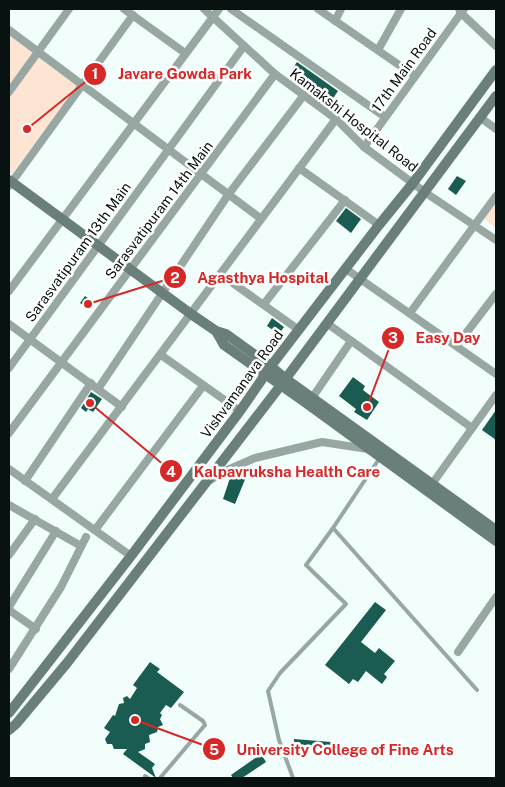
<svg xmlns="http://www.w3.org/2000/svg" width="505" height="787" viewBox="0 0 505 787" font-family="'Public Sans',sans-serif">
<rect width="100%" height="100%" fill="#f1fefb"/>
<g fill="#fee5d3">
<polygon points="9,35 77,86 12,174 9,172"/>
<polygon points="496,202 496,228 483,218"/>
</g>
<g fill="#1a5c51">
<polygon points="297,62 338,91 332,100 291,71"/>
<polygon points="457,176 466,181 456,195 448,189"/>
<polygon points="346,208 361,219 351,233 336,221"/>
<polygon points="85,296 94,303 89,309 80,303"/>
<polygon points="272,318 284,327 279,334 267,326"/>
<polygon points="353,377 365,386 363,390 379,402 367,420 354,412 356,409 339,396"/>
<polygon points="91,392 102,399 93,412 88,409 86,412 81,408"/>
<polygon points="496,410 496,440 482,430"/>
<polygon points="238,474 246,477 235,504 223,499 231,475 238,476"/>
<polygon points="375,602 386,610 361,642 375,653 379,648 395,661 384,674 387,677 382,684 366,671 358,682 353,679 349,684 325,665"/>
<polygon points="150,662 160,669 157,672 184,692 171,708 166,705 160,713 162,715 160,719 163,725 158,727 157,732 149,735 150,742 145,744 145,749 138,752 155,764 152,768 156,778 123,754 127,749 114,749 112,744 107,744 105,739 110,732 104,728 113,715 115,716 119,704 124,703 123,698 127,696 130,699 137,688 133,685"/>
<polygon points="294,739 331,742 330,749 303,747 303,757 293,757"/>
<polygon points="261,754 266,762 242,778 233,778 231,775"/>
</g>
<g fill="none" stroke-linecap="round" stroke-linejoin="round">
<g stroke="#99a7a3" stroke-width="4">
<polyline points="379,459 333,528 477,690"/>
<polyline points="145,776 148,778"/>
<polyline points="160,778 205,725 203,721 180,705"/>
<polyline points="293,778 279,740 268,691 280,673 346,604 306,565 333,528"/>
</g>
<g stroke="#99a7a3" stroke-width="8">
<polyline points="124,9 185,53"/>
<polyline points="204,9 275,74 336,119 364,147 426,193 496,240"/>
<polyline points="231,9 385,117"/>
<polyline points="318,9 415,76"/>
<polyline points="459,9 461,13 496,46"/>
<polyline points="335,21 341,9"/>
<polyline points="9,30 260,218"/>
<polyline points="378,50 401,9"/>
<polyline points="9,92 69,9"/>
<polyline points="481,118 496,129"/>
<polyline points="364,147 464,9"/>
<polyline points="299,168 379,225"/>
<polyline points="9,186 133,15"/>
<polyline points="346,269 496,374"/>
<polyline points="220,274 299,330"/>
<polyline points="9,291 219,9"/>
<polyline points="264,304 345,200"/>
<polyline points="410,313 496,196"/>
<polyline points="9,324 122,407"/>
<polyline points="328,324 472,428"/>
<polyline points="457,345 496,294"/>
<polyline points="161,355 240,411"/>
<polyline points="9,368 244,46"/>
<polyline points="98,389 228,195 304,95"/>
<polyline points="312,398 351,341"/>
<polyline points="9,433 275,74"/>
<polyline points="9,469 131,556"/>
<polyline points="210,480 225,471 255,458 322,442 368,449"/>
<polyline points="25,481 91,383"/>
<polyline points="432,484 496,395"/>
<polyline points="52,499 336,119"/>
<polyline points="9,505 81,546"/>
<polyline points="95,530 203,386"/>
<polyline points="9,555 35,519"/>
<polyline points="9,607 56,531"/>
<polyline points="9,610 36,629"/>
<polyline points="458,652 496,597"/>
<polyline points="9,669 61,587 86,537"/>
</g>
<g stroke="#6b7f7a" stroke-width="10">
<polyline points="9,180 191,314 216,331 226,334 265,362 286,379 496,530"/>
<polyline points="216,331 224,345 306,403 496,541"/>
<polyline points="9,713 131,556 240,411 274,362 379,225 413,183 496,70"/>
<polyline points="9,730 16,724 67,663 281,385 496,96"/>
</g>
</g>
<g text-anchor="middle" stroke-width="5" stroke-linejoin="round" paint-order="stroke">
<g font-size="14" fill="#081311" stroke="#fff">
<text transform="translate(404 70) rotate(-54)" y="5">17th Main Road</text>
<text transform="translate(354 120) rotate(38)" y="5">Kamakshi Hospital Road</text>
<text transform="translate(159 210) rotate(-53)" y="5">Sarasvatipuram 14th Main</text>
<text transform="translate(78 252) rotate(-54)" y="5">Sarasvatipuram 13th Main</text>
<text transform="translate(242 384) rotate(-54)" y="5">Vishvamanava Road</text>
</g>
</g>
<path fill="none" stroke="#d62828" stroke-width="2" d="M27 129L95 74M88 304L175 277M367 407L393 338M90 403L171 471M135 720L214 749"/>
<g fill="#d62828" stroke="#fff" stroke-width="2">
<circle cx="27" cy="129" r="5"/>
<circle cx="88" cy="304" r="5"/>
<circle cx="367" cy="407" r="5"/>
<circle cx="90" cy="403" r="5"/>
<circle cx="135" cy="720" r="5"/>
<circle cx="95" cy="74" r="12"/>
<circle cx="175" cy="277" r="12"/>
<circle cx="393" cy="338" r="12"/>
<circle cx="171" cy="471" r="12"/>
<circle cx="214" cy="749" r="12"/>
</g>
<g font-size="15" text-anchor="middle" font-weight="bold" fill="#fff">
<text x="95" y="79">1</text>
<text x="175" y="283">2</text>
<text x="393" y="343">3</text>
<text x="171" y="477">4</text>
<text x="214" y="755">5</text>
</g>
<g font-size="15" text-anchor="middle" font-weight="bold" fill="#d62828" stroke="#fff" stroke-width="5" stroke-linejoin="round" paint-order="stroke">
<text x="185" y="79">Javare Gowda Park</text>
<text x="263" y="283">Agasthya Hospital</text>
<text x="448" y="343">Easy Day</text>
<text x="287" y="477">Kalpavruksha Health Care</text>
<text x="345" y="755">University College of Fine Arts</text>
</g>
<rect width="505" height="787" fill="none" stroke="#081311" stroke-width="20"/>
</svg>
